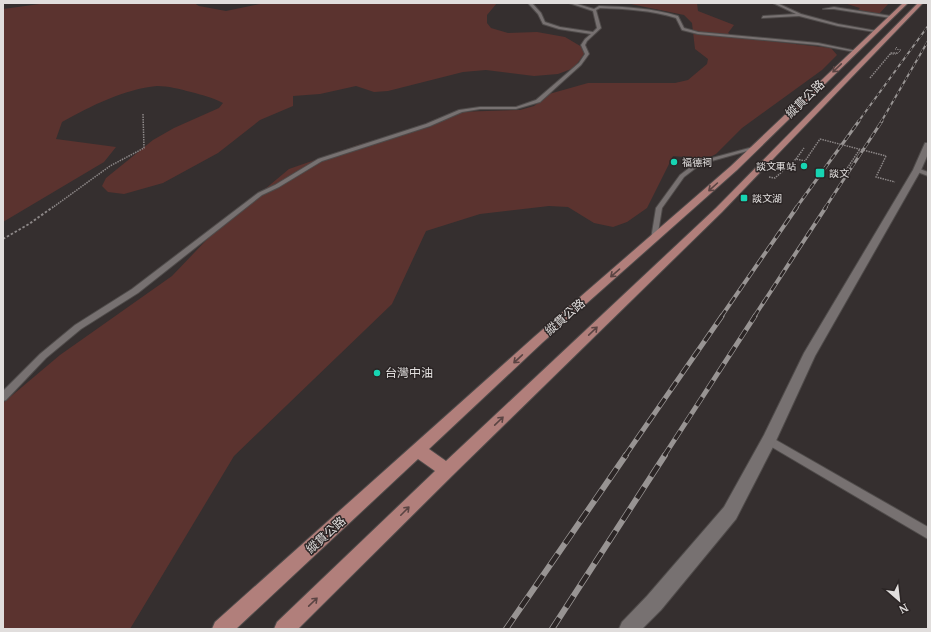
<svg xmlns="http://www.w3.org/2000/svg" width="931" height="632" viewBox="0 0 931 632" font-family="'PT Serif','Noto Sans TC',serif">
<rect width="100%" height="100%" fill="#352f2f"/>
<g fill="#5b332f">
<path d="M47,3H194L199,6L226,11L265,3H497L487,15V23L491,28L508,33L537,32L565,37L587,50L574,68L558,74L534,76L486,70L463,72L388,91L374,92L356,86L320,94L293,96V106L260,120L218,153L163,183L124,194L108,192L102,186L106,178L153,140L174,128L219,108L223,103C212,97 202,95 191,92C180,89 168,86 157,86C124,89 91,106 62,122L56,139L116,147L104,162L3,222V9Z"/>
<polygon points="626,3 697,3 698,11 734,25 728,33 733,37 831,48 837,55 822,70 742,128 716,154 706,159 673,156 647,208 627,222 613,227 594,223 568,207 549,206 480,214 426,231 392,304 234,456 130,629 3,629 3,403 60,355 172,276 216,230 289,169 361,144 430,127 455,112 520,110 534,106 549,94 588,83 675,83 688,80 707,64 708,59 695,49 692,23 684,15"/>
<polygon points="844,3 889,3 879,14 858,10 860,8"/>
</g>
<g fill="none" stroke-linecap="round" stroke-linejoin="round">
<g stroke="#4f4b4a" stroke-width="2">
<g id="lane">
<path d="M528,3H532L541,13L545,22L560,27L593,32L597,28L593,11L569,3H574L594,9L599,6C626,7 652,8 678,16L684,28L698,32L818,43L857,51L855,52L818,45L698,34L682,30L676,18C651,10 625,9 600,8L596,10L601,28L587,41L585,45L589,54L581,65L540,102L516,109H480L462,112L430,126L322,161L279,187L262,195L138,293L81,329L46,358L6,400L3,401V391L40,354L75,325L132,289L258,193L275,185L318,159L426,124L459,110L480,107H516L536,100L579,63L585,54L581,45L585,39L591,34L559,29L543,24L538,14Z"/>
<polygon points="773,3 777,3 801,14 838,24 877,31 875,32 838,26 799,16 762,18 763,16 796,14"/>
<polygon points="834,7 891,16 893,17 891,18 834,9 823,9"/>
<polygon points="753,147 758,148 701,164 684,177 662,208 657,239 656,240 652,240 651,239 656,208 680,175 697,162"/>
<polygon points="917,168 928,172 928,176 915,171 914,170"/>
<polygon points="769,436 928,527 928,539 765,443 764,440 765,437"/>
</g>
</g>
<g stroke="#4f4b4a" stroke-width="2">
<polygon id="street" points="925,143 928,143 928,154 921,170 815,356 774,445 736,519 661,610 642,629 619,629 622,622 647,596 724,507 764,435 804,353 913,170"/>
</g>
<g stroke="#4f4b4a" stroke-width="2">
<polygon id="primary" points="903,3 908,3 737,170 542,343 429,449 446,461 716,208 918,3 923,3 722,212 453,475 298,629 274,629 277,622 435,471 418,459 236,629 212,629 215,622 534,337 731,166"/>
</g>
<g stroke="#8c8787" stroke-width="1" stroke-dasharray="1.5 1" stroke-linecap="butt">
<polyline points="897,47 895,49 901,50 897,54"/>
<polyline points="890,54 896,54"/>
</g>
<g stroke="#8c8787" stroke-width="1.5" stroke-dasharray="1.5 1" stroke-linecap="butt">
<polyline points="870,78 891,53 898,53"/>
<polyline points="886,156 876,177 895,182"/>
<polyline points="796,159 804,148"/>
<polyline points="846,170 860,149"/>
<polyline points="769,177 775,178 796,159 805,161 820,139"/>
<polyline points="52,208 110,166 144,148 143,114"/>
</g>
<polyline stroke="#8c8787" stroke-width="2" stroke-dasharray="2.5 2" stroke-linecap="butt" points="3,239 29,224 53,207"/>
<use href="#lane" fill="#777171" fill-rule="evenodd"/>
<use href="#street" fill="#777171" fill-rule="evenodd"/>
<use href="#primary" fill="#b17f7b" fill-rule="evenodd"/>
<g stroke="#989493" stroke-width="2">
<g id="rail-far4">
<polyline points="858,122 928,26"/>
<polyline points="881,122 928,41"/>
</g>
</g>
<g stroke="#989493" stroke-width="3">
<g id="rail-far3">
<polyline points="796,208 859,121"/>
<polyline points="825,208 882,121"/>
</g>
</g>
<g stroke="#989493" stroke-width="4">
<g id="rail-far2">
<polyline points="721,317 797,207"/>
<polyline points="754,317 826,207"/>
</g>
</g>
<g stroke="#989493" stroke-width="5">
<g id="rail-far1">
<polyline points="625,456 722,316"/>
<polyline points="664,456 755,316"/>
</g>
</g>
<g stroke="#989493" stroke-width="6">
<g id="rail">
<polyline points="506,629 626,455"/>
<polyline points="552,629 665,455"/>
</g>
</g>
<use href="#rail-far4" stroke="#2b2525" stroke-width="1.5" stroke-dasharray="4" stroke-linecap="butt"/>
<use href="#rail-far3" stroke="#2b2525" stroke-width="2" stroke-dasharray="6" stroke-linecap="butt"/>
<use href="#rail-far2" stroke="#2b2525" stroke-width="2.5" stroke-dasharray="8" stroke-linecap="butt"/>
<use href="#rail-far1" stroke="#2b2525" stroke-width="3.5" stroke-dasharray="10" stroke-linecap="butt"/>
<use href="#rail" stroke="#2b2525" stroke-width="4.5" stroke-dasharray="13" stroke-linecap="butt"/>
<polyline stroke="#8c8787" stroke-width="1.5" stroke-dasharray="1.5 1" stroke-linecap="butt" points="820,139 886,156"/>
</g>
<defs><path id="oneway-shaft" d="M-6 0H5M1.5-3L5.5 0L1.5 3" fill="none" stroke-width="1.6" stroke-linecap="round" stroke-linejoin="round"/></defs>
<g stroke="#5a4443">
<use href="#oneway-shaft" transform="translate(837 68) rotate(136)"/>
<use href="#oneway-shaft" transform="translate(713 187) rotate(138)"/>
<use href="#oneway-shaft" transform="translate(615 273) rotate(139)"/>
<use href="#oneway-shaft" transform="translate(593 331) rotate(-44)"/>
<use href="#oneway-shaft" transform="translate(518 359) rotate(137)"/>
<use href="#oneway-shaft" transform="translate(499 421) rotate(-44)"/>
<use href="#oneway-shaft" transform="translate(405 511) rotate(-45)"/>
<use href="#oneway-shaft" transform="translate(313 602) rotate(-44)"/>
</g>
<g fill="#17d5b3" stroke="#2b2525" stroke-width="1.5">
<circle cx="674" cy="162" r="4"/>
<circle cx="804" cy="166" r="4"/>
<rect x="815" y="168" width="10" height="10" rx="2"/>
<rect x="740" y="194" width="8" height="8" rx="2"/>
<circle cx="377" cy="373" r="4"/>
</g>
<g text-anchor="middle" stroke-width="3" stroke-linejoin="round" paint-order="stroke">
<g font-size="10" fill="#e1dedd" stroke="#2b2525" text-anchor="start">
<text x="682" y="166">福德祠</text>
<text x="796" y="170" text-anchor="end">談文車站</text>
<text x="829" y="177">談文</text>
<text x="752" y="202">談文湖</text>
</g>
<g font-size="12" fill="#e1dedd" stroke="#2b2525">
<text transform="translate(805 99) rotate(-44)" y="4">縱貫公路</text>
<text transform="translate(565 317) rotate(-41)" y="4">縱貫公路</text>
<text transform="translate(326 535) rotate(-42)" y="4">縱貫公路</text>
</g>
<g font-size="12" fill="#e1dedd" stroke="#2b2525" text-anchor="start">
<text x="385" y="377">台灣中油</text>
</g>
</g>
<rect width="931" height="632" fill="none" stroke="#e1dedd" stroke-width="8"/>
<g transform="translate(899 600) rotate(152)" stroke="#2b2525" stroke-width="3" paint-order="stroke">
<path d="M0-3L7 15L0 10L-7 15Z" fill="#e1dedd"/>
<text y="-6" font-size="11" font-weight="bold" text-anchor="middle" fill="#e1dedd">N</text>
</g>
</svg>
